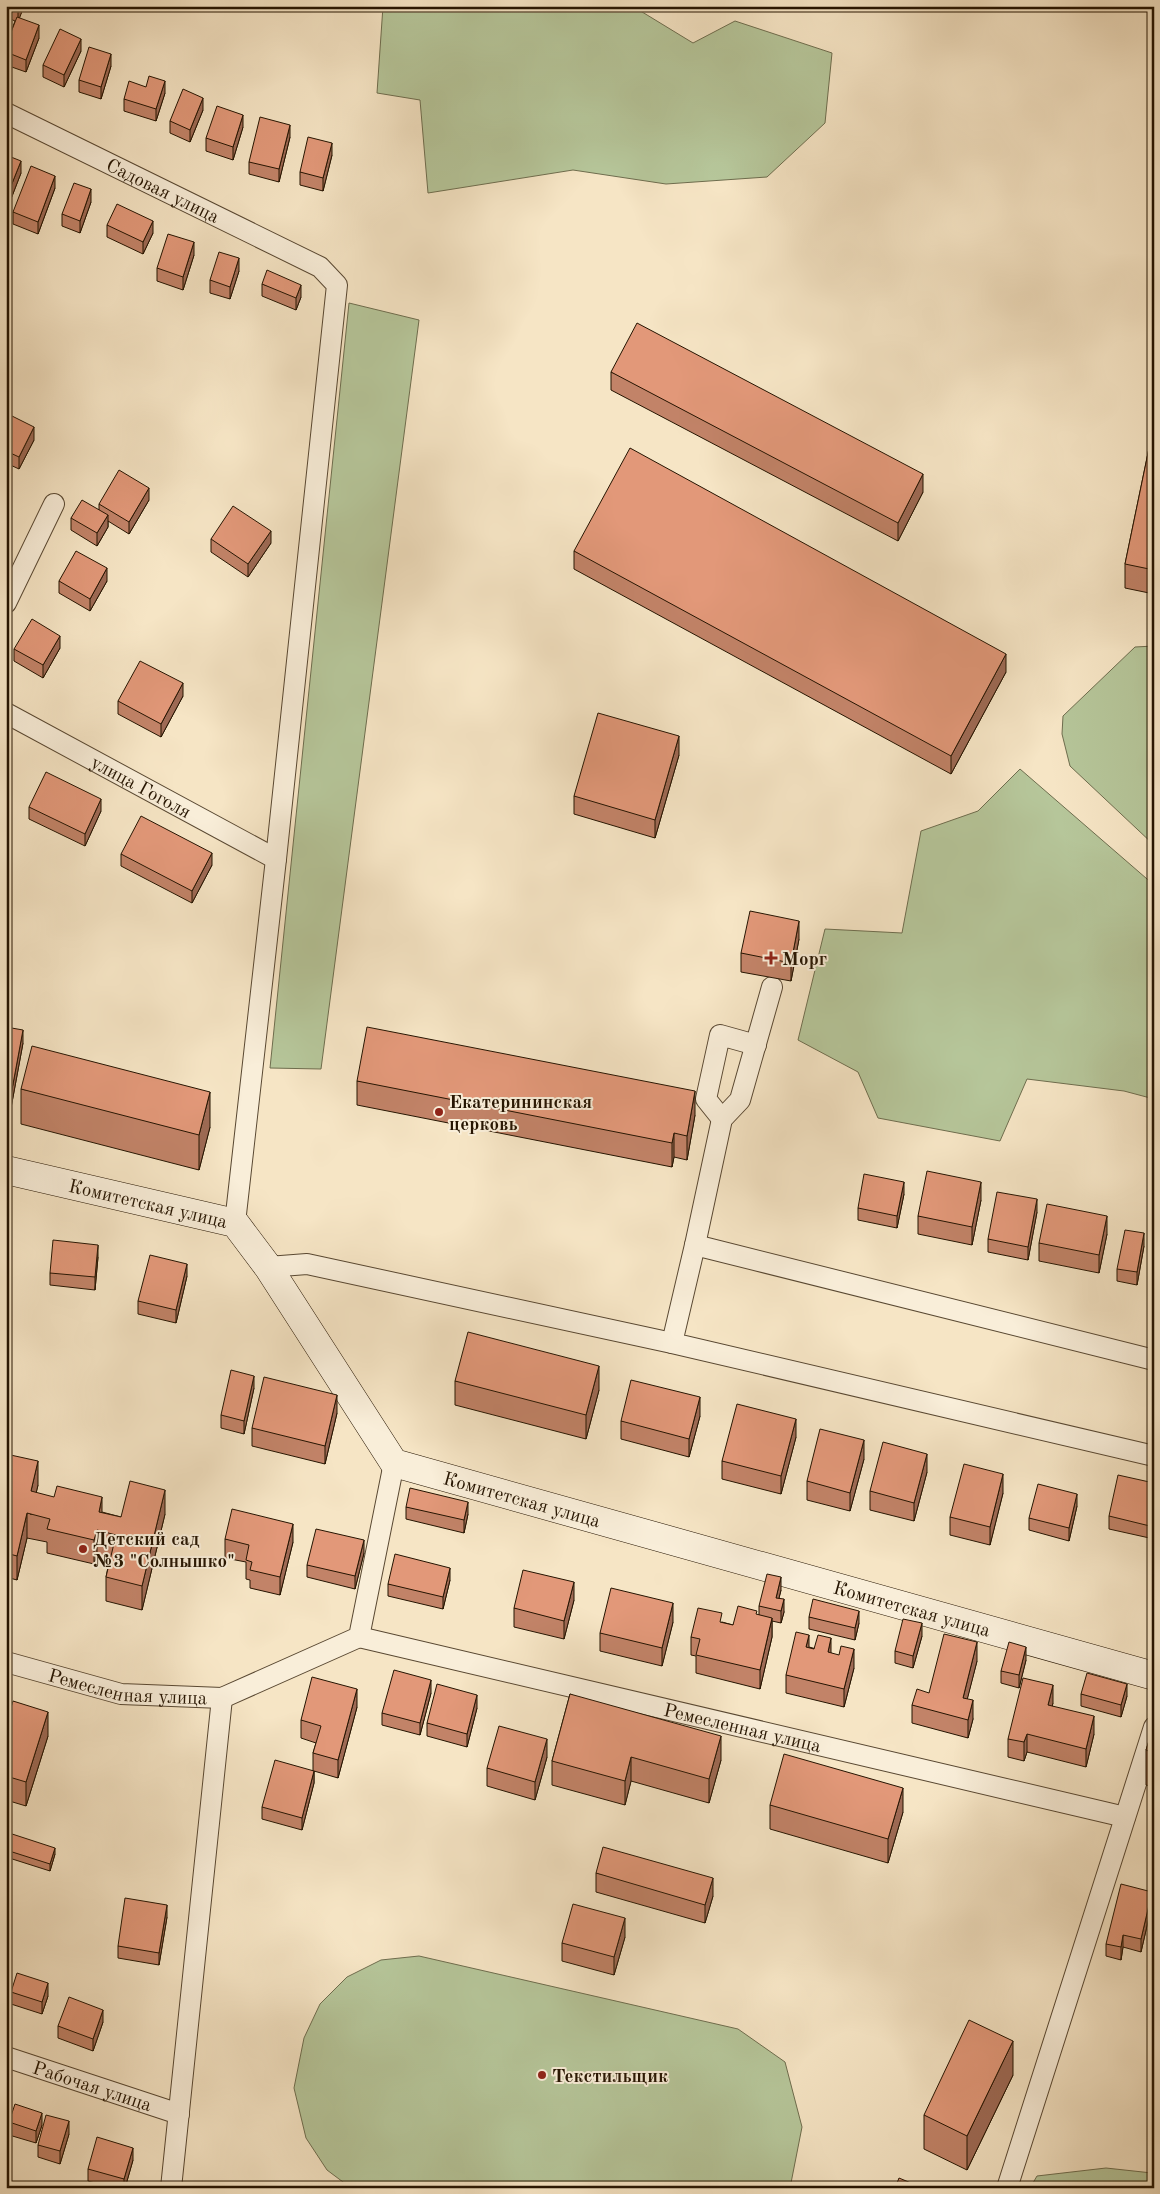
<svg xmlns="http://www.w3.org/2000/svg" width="1160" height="2194" viewBox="0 0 1160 2194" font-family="'Old Standard TT',serif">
<rect width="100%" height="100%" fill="#f6e5c5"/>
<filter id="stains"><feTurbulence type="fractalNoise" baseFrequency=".004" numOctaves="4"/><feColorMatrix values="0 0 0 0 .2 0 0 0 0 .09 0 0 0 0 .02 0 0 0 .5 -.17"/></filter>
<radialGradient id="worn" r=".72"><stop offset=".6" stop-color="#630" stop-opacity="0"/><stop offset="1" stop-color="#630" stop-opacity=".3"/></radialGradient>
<g fill="#b6c69a" stroke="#6e6d4e">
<polygon points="383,6 628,6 634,7 693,43 735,21 832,53 825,123 767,177 666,184 573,170 428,193 420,100 377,93"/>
<polygon points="349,303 419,320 321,1069 270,1068"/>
<polygon points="1154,646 1154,845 1070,766 1062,734 1063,716 1135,647"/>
<polygon points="1020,769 1154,885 1154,1099 1124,1091 1027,1079 1000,1141 878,1118 858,1072 798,1040 825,929 902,933 921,831 978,811"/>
<polygon points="419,1956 738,2029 785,2062 802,2127 790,2188 351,2188 327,2170 306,2138 294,2088 304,2038 320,2004 347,1977 381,1960"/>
<polygon points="1106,2168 1152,2173 1154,2188 1030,2188 1037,2176"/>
</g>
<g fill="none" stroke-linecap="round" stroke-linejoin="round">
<g stroke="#594832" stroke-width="22">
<g id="street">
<path id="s1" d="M6,113L320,267L337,285L276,859L235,1223"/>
<polyline points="6,603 54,504"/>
<path id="s2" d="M6,713L276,859"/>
<polyline points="722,1119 706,1099 720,1035 756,1045"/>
<polyline points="695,1245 722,1119 740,1100 772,987"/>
<polyline points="268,1267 307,1264 672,1343"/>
<polyline points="1154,1360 695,1245 672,1343 1154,1456"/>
<path id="s3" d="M359,1637L1125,1817"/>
<path id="s4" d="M6,1662L121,1694L222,1698L359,1637L394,1463"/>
<path id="s5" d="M6,2057L179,2114"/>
<polyline points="171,2188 222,1698"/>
<polyline points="1007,2188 1154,1727"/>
</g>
</g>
<g stroke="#251401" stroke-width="29">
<g id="secondary">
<path id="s6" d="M6,1170L235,1223L268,1267L394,1463L1154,1676"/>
</g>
</g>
<use href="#street" stroke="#f9eed9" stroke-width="20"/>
<use href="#secondary" stroke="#f9eed9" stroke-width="28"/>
</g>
<g fill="#c28368" stroke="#251401">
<polygon points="6,6 24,6 19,18 39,38 26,72 6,65 6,45 15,21 6,17"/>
<polygon points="81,51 64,87 43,77 43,65"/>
<polygon points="111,66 101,99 79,92 79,80"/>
<polygon points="165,93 156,121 124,111 124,99"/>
<polygon points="203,110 190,142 170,133 170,121"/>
<polygon points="243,127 233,160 206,151 206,138"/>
<polygon points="290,137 279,182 249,174 249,162"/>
<polygon points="6,155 21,173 9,204 6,203"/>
<polygon points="332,155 323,191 300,185 300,172"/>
<polygon points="55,188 38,234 13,224 13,212"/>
<polygon points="91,202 80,233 62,226 62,214"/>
<polygon points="107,225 153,233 143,254 107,237"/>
<polygon points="194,255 183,290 157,281 157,268"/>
<polygon points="239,271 230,299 210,293 210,280"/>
<polygon points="262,284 301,297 296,310 262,296"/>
<polygon points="611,372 923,492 898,541 611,390"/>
<polygon points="6,413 34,440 19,469 6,463"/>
<polygon points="1154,424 1154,594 1125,588 1125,564"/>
<polygon points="149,500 129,534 108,521 108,527 97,546 71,530 71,518 99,510 99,504"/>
<polygon points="211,539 271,543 248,577 211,552"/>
<polygon points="574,551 1006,672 951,774 574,569"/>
<polygon points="59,581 107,581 90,611 59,593"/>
<polygon points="60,648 43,678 14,661 14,649"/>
<polygon points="183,696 161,737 118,714 118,701"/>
<polygon points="679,755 655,838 574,814 574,796"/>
<polygon points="29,807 101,811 85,846 29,819"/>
<polygon points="121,854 212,865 192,903 121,866"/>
<polygon points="799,939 791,981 741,972 741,953"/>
<polygon points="6,1027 23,1043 8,1124 6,1123"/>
<polygon points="357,1081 695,1115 687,1160 674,1157 672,1167 357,1105"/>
<polygon points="21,1089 210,1127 199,1170 21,1124"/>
<polygon points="904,1194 897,1228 858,1220 858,1208"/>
<polygon points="981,1200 972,1245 918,1234 918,1216"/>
<polygon points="1037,1212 1028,1260 988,1252 988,1239"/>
<polygon points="1107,1234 1099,1273 1039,1261 1039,1243"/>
<polygon points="1144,1246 1137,1285 1117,1281 1117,1269"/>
<polygon points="98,1257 95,1290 50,1285 50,1273"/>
<polygon points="1154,1265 1154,1287 1151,1286 1151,1274"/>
<polygon points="187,1276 176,1323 138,1314 138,1301"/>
<polygon points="455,1381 599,1390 586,1439 455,1405"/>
<polygon points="254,1388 244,1434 221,1428 221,1415"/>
<polygon points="337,1413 325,1464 252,1446 252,1428"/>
<polygon points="700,1416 689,1457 621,1439 621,1421"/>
<polygon points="796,1437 781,1494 722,1479 722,1461"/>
<polygon points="6,1454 38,1485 36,1493 102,1512 121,1517 165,1514 142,1610 106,1601 106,1577 110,1557 97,1554 94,1564 47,1553 47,1542 27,1538 17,1580 6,1577"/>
<polygon points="864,1459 850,1511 807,1500 807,1481"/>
<polygon points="927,1472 914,1521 870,1510 870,1491"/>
<polygon points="1154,1483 1154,1539 1109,1529 1109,1516"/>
<polygon points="1003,1493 990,1545 950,1535 950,1517"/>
<polygon points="1077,1506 1069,1541 1029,1530 1029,1518"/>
<polygon points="406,1507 468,1514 464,1533 406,1519"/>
<polygon points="225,1539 293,1542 280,1595 250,1588 250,1580 246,1579 246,1562 225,1558"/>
<polygon points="364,1553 355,1589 307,1577 307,1565"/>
<polygon points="450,1580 443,1609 388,1596 388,1584"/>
<polygon points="781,1590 779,1598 784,1612 781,1623 772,1621 772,1637 760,1689 696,1673 696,1656 691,1655 691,1637 722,1622 733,1625 757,1615 759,1615 759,1606"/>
<polygon points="574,1600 564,1639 514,1627 514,1608"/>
<polygon points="809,1617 859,1623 855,1640 809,1629"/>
<polygon points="673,1622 662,1666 600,1651 600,1633"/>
<polygon points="922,1636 913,1668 895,1663 895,1651"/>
<polygon points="809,1647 831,1653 854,1668 844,1707 786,1693 786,1675"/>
<polygon points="1026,1660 1019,1688 1001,1683 1001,1671"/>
<polygon points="977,1661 967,1699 973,1719 968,1738 912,1723 912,1705 929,1693"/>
<polygon points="431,1693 420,1735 382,1725 382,1713"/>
<polygon points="570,1694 721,1760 709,1803 631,1781 625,1805 552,1785 552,1761"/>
<polygon points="1081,1694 1127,1696 1121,1717 1081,1706"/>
<polygon points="1053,1703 1052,1706 1094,1734 1086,1767 1027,1752 1024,1761 1008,1757 1008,1739"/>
<polygon points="357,1707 338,1778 314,1771 314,1783 302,1830 262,1819 262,1807 313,1771 313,1753 316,1743 301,1738 301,1720"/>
<polygon points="477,1708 467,1747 427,1736 427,1723"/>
<polygon points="6,1723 48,1736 26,1806 6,1800"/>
<polygon points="1154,1725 1154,1787 1146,1785 1146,1750"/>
<polygon points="547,1757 535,1800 487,1786 487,1768"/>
<polygon points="770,1805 903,1812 888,1863 770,1829"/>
<polygon points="6,1832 55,1854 50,1871 6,1857"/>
<polygon points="596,1873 713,1896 705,1923 596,1892"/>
<polygon points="1152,1904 1141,1952 1123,1947 1121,1960 1106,1956 1106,1944"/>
<polygon points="167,1917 159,1965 118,1958 118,1946"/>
<polygon points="625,1937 614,1975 562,1961 562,1943"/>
<polygon points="11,1992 48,1996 42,2014 11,2004"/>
<polygon points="103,2022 93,2051 58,2038 58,2026"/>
<polygon points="1013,2075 967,2170 924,2149 924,2115"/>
<polygon points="9,2122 42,2125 36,2143 9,2135"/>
<polygon points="69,2134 60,2164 38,2157 38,2145"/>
<polygon points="133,2160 125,2188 112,2188 88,2181 88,2169"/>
</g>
<g fill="#9e6a55" stroke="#251401">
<polygon points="19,6 24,6 18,22 18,9"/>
<polygon points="39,25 39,38 26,72 26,60"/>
<polygon points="81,39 81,51 64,87 64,75"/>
<polygon points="111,54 111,66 101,99 101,87"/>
<polygon points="165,81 165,93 156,121 156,109"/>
<polygon points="203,98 203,110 190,142 190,130"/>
<polygon points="243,115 243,127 233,160 233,147"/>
<polygon points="290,125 290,137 279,182 279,169"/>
<polygon points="332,143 332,155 323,191 323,178"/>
<polygon points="21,161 21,173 9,204 9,191"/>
<polygon points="55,176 55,188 38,234 38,222"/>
<polygon points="91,189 91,202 80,233 80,221"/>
<polygon points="153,221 153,233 143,254 143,242"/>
<polygon points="194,242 194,255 183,290 183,277"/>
<polygon points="239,258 239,271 230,299 230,287"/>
<polygon points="301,285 301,297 296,310 296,298"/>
<polygon points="34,427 34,440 19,469 19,457"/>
<polygon points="923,474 923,492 898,541 898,523"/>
<polygon points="149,488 149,500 129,534 129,522"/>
<polygon points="108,515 108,527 97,546 97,533"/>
<polygon points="271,531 271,543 248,577 248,564"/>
<polygon points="107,568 107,581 90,611 90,599"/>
<polygon points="60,636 60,648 43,678 43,665"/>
<polygon points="1006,654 1006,672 951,774 951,756"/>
<polygon points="183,683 183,696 161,737 161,724"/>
<polygon points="679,736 679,755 655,838 655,820"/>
<polygon points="101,799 101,811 85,846 85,834"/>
<polygon points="212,853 212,865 192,903 192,891"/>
<polygon points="799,921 799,939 791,981 791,963"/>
<polygon points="23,1030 23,1043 8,1124 8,1111"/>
<polygon points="695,1091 695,1115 687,1160 687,1136"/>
<polygon points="210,1092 210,1127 199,1170 199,1135"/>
<polygon points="674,1133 674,1157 672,1167 672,1143"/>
<polygon points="904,1182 904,1194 897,1228 897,1216"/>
<polygon points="981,1182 981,1200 972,1245 972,1227"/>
<polygon points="1037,1199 1037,1212 1028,1260 1028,1247"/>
<polygon points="1107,1216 1107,1234 1099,1273 1099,1255"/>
<polygon points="1144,1233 1144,1246 1137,1285 1137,1272"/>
<polygon points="98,1245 98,1257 95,1290 95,1277"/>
<polygon points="187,1264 187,1276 176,1323 176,1310"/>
<polygon points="599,1366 599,1390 586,1439 586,1415"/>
<polygon points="254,1376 254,1388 244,1434 244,1421"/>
<polygon points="337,1395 337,1413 325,1464 325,1446"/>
<polygon points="700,1397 700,1416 689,1457 689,1439"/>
<polygon points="796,1419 796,1437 781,1494 781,1476"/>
<polygon points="864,1440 864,1459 850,1511 850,1493"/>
<polygon points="927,1454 927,1472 914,1521 914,1503"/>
<polygon points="38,1461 38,1485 31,1515 31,1491"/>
<polygon points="1003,1474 1003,1493 990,1545 990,1527"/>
<polygon points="165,1490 165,1514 142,1610 142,1586"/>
<polygon points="1077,1494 1077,1506 1069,1541 1069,1528"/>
<polygon points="102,1497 102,1521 99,1512"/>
<polygon points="468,1502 468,1514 464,1533 464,1520"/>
<polygon points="27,1513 27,1538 17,1580 17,1556"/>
<polygon points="293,1524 293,1542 280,1595 280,1577"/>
<polygon points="97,1530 97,1554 94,1564 94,1540"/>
<polygon points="364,1540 364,1553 355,1589 355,1576"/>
<polygon points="450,1568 450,1580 443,1609 443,1597"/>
<polygon points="781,1577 781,1590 776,1610 776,1598"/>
<polygon points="574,1582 574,1600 564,1639 564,1621"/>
<polygon points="784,1599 784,1612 781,1623 781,1611"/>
<polygon points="673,1603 673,1622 662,1666 662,1648"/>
<polygon points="859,1611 859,1623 855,1640 855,1628"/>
<polygon points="772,1618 772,1637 760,1689 760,1670"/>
<polygon points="922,1623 922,1636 913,1668 913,1656"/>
<polygon points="809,1635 809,1653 806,1647"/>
<polygon points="831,1638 831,1656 828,1652"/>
<polygon points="977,1642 977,1661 963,1716 963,1698"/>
<polygon points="1026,1647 1026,1660 1019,1688 1019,1675"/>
<polygon points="854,1649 854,1668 844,1707 844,1689"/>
<polygon points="431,1680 431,1693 420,1735 420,1723"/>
<polygon points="1127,1684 1127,1696 1121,1717 1121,1705"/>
<polygon points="1053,1685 1053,1703 1048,1723 1048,1705"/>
<polygon points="357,1689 357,1707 338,1778 338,1760"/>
<polygon points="477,1695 477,1708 467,1747 467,1734"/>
<polygon points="973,1700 973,1719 968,1738 968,1720"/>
<polygon points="48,1712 48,1736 26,1806 26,1782"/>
<polygon points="1094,1716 1094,1734 1086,1767 1086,1749"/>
<polygon points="1027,1734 1027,1752 1024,1761 1024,1742"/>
<polygon points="721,1736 721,1760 709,1803 709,1779"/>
<polygon points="547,1739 547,1757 535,1800 535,1782"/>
<polygon points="631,1757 631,1781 625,1805 625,1781"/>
<polygon points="314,1771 314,1783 302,1830 302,1818"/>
<polygon points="903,1788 903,1812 888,1863 888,1839"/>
<polygon points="55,1848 55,1854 50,1871 50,1864"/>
<polygon points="713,1878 713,1896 705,1923 705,1905"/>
<polygon points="1152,1892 1152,1904 1141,1952 1141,1939"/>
<polygon points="167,1905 167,1917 159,1965 159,1953"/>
<polygon points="625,1918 625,1937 614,1975 614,1957"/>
<polygon points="1123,1935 1123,1947 1121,1960 1121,1947"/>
<polygon points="48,1983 48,1996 42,2014 42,2002"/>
<polygon points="103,2010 103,2022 93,2051 93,2039"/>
<polygon points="1013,2041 1013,2075 967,2170 967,2136"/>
<polygon points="42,2113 42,2125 36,2143 36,2131"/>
<polygon points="69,2121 69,2134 60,2164 60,2151"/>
<polygon points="133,2148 133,2160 125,2188 124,2188 124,2179"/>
</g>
<g fill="#e29879" stroke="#251401">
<polygon points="10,6 19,6 18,9"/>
<polygon points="17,17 39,25 26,60 6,52 6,45"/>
<polygon points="60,29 81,39 64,75 43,65"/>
<polygon points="89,47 111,54 101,87 79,80"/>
<polygon points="149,76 165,81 156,109 124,99 129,81 146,87"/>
<polygon points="183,89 203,98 190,130 170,121"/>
<polygon points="217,106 243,115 233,147 206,138"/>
<polygon points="260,117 290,125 279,169 249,162"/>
<polygon points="308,137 332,143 323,178 300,172"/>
<polygon points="6,155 21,161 9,191 6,190"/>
<polygon points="31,166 55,176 38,222 13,212"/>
<polygon points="74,183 91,189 80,221 62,214"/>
<polygon points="117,204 153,221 143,242 107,225"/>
<polygon points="168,234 194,242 183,277 157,268"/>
<polygon points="219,252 239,258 230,287 210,280"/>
<polygon points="267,270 301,285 296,298 262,284"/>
<polygon points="637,323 923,474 898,523 611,372"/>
<polygon points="6,413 34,427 19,457 6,451"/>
<polygon points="1154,424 1154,570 1125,564"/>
<polygon points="630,448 1006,654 951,756 574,551"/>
<polygon points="119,470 149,488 129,522 99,504"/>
<polygon points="82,500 108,515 97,533 71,518"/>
<polygon points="233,506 271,531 248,564 211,539"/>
<polygon points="76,551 107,568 90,599 59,581"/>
<polygon points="32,619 60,636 43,665 14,649"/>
<polygon points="140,661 183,683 161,724 118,701"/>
<polygon points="598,713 679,736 655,820 574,796"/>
<polygon points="46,772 101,799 85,834 29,807"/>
<polygon points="141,816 212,853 192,891 121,854"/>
<polygon points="750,911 799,921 791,963 741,953"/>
<polygon points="6,1027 23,1030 8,1111 6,1111"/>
<polygon points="367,1027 695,1091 687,1136 674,1133 672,1143 357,1081"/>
<polygon points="32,1046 210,1092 199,1135 21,1089"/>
<polygon points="927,1171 981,1182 972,1227 918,1216"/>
<polygon points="864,1174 904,1182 897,1216 858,1208"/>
<polygon points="997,1192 1037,1199 1028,1247 988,1239"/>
<polygon points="1047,1204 1107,1216 1099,1255 1039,1243"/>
<polygon points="1125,1230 1144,1233 1137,1272 1117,1269"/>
<polygon points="53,1240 98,1245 95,1277 50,1273"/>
<polygon points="150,1255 187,1264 176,1310 138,1301"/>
<polygon points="1154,1265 1154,1275 1151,1274"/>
<polygon points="468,1332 599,1366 586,1415 455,1381"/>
<polygon points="231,1370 254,1376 244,1421 221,1415"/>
<polygon points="264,1377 337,1395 325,1446 252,1428"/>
<polygon points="631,1380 700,1397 689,1439 621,1421"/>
<polygon points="737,1404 796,1419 781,1476 722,1461"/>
<polygon points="820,1429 864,1440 850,1493 807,1481"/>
<polygon points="883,1442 927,1454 914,1503 870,1491"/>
<polygon points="6,1454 38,1461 31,1491 54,1497 57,1486 102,1497 99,1512 121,1517 130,1481 165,1490 142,1586 106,1577 116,1535 97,1530 94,1540 47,1529 50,1519 27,1513 17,1556 6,1553"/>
<polygon points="964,1464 1003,1474 990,1527 950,1517"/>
<polygon points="1118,1475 1154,1483 1154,1527 1109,1516"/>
<polygon points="1038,1484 1077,1494 1069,1528 1029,1518"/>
<polygon points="410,1488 468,1502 464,1520 406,1507"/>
<polygon points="232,1509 293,1524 280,1577 250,1570 252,1562 246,1560 249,1545 225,1539"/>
<polygon points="316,1529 364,1540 355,1576 307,1565"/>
<polygon points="395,1554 450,1568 443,1597 388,1584"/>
<polygon points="523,1570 574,1582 564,1621 514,1608"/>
<polygon points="767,1574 781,1577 776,1598 784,1599 781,1611 759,1606"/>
<polygon points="611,1588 673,1603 662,1648 600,1633"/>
<polygon points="813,1599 859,1611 855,1628 809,1617"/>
<polygon points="738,1606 757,1611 756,1614 772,1618 760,1670 696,1655 700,1639 691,1637 698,1608 722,1613 720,1622 733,1625"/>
<polygon points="903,1619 922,1623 913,1656 895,1651"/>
<polygon points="796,1632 809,1635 806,1647 814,1649 818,1635 831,1638 828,1652 839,1655 841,1646 854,1649 844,1689 786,1675"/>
<polygon points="944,1634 977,1642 963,1698 973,1700 968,1720 912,1705 917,1689 929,1693"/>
<polygon points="1009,1642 1026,1647 1019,1675 1001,1671"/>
<polygon points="394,1670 431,1680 420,1723 382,1713"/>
<polygon points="1087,1673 1127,1684 1121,1705 1081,1694"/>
<polygon points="312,1677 357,1689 338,1760 313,1753 321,1726 301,1720"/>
<polygon points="1023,1678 1053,1685 1048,1705 1094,1716 1086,1749 1027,1734 1024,1742 1008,1739"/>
<polygon points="437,1684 477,1695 467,1734 427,1723"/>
<polygon points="570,1694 721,1736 709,1779 631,1757 625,1781 552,1761"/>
<polygon points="13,1701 48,1712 26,1782 6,1776 6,1723"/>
<polygon points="1154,1725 1154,1753 1146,1750"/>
<polygon points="499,1726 547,1739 535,1782 487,1768"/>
<polygon points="784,1754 903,1788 888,1839 770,1805"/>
<polygon points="275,1760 314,1771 302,1818 262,1807"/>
<polygon points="6,1832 55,1848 50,1864 6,1850"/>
<polygon points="603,1847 713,1878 705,1905 596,1873"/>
<polygon points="1121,1884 1152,1892 1141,1939 1123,1935 1121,1947 1106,1944"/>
<polygon points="125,1898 167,1905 159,1953 118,1946"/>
<polygon points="573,1904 625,1918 614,1957 562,1943"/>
<polygon points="17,1973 48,1983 42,2002 11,1992"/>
<polygon points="69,1997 103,2010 93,2039 58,2026"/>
<polygon points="969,2020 1013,2041 967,2136 924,2115"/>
<polygon points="15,2104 42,2113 36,2131 9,2122"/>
<polygon points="46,2115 69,2121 60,2151 38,2145"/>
<polygon points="97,2137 133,2148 124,2179 88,2169"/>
<polygon points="899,2178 923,2188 895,2188"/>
</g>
<g fill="#8f2418" stroke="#f9eed9" stroke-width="2">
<path d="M768.5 950.5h5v5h5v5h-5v5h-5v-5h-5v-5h5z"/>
<circle cx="439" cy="1112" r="5"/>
<circle cx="83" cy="1549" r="5"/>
<circle cx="542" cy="2075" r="5"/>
</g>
<g text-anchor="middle" stroke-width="4" stroke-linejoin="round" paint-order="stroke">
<g font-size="19" fill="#251401" stroke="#f9eed9">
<text dy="7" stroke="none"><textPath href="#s1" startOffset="175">Садовая улица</textPath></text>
<text dy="7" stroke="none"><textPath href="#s2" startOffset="154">улица Гоголя</textPath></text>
<text dy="7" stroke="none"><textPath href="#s6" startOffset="146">Комитетская улица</textPath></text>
<text dy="7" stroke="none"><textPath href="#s6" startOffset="656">Комитетская улица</textPath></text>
<text dy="7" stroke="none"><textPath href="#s6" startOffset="1061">Комитетская улица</textPath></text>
<text dy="7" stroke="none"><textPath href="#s4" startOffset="125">Ремесленная улица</textPath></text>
<text dy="7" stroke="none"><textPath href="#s3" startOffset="394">Ремесленная улица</textPath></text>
<text dy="7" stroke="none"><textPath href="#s5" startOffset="91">Рабочая улица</textPath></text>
</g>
<g font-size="19" font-weight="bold" fill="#251401" stroke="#f9eed9" text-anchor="start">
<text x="782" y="965">Морг</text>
<text x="449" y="1108">Екатерининская<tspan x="449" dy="22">церковь</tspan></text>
<text x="93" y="1545">Детский сад<tspan x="93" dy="22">№3 "Солнышко"</tspan></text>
<text x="552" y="2082">Текстильщик</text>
</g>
</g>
<rect width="1160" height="2194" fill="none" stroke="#f6e5c5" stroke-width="25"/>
<rect x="8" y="8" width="1145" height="2179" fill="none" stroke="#251401" stroke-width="2.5"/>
<rect x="12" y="12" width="1135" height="2169" fill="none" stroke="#251401"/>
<rect width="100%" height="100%" filter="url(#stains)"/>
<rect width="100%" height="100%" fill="url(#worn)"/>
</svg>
